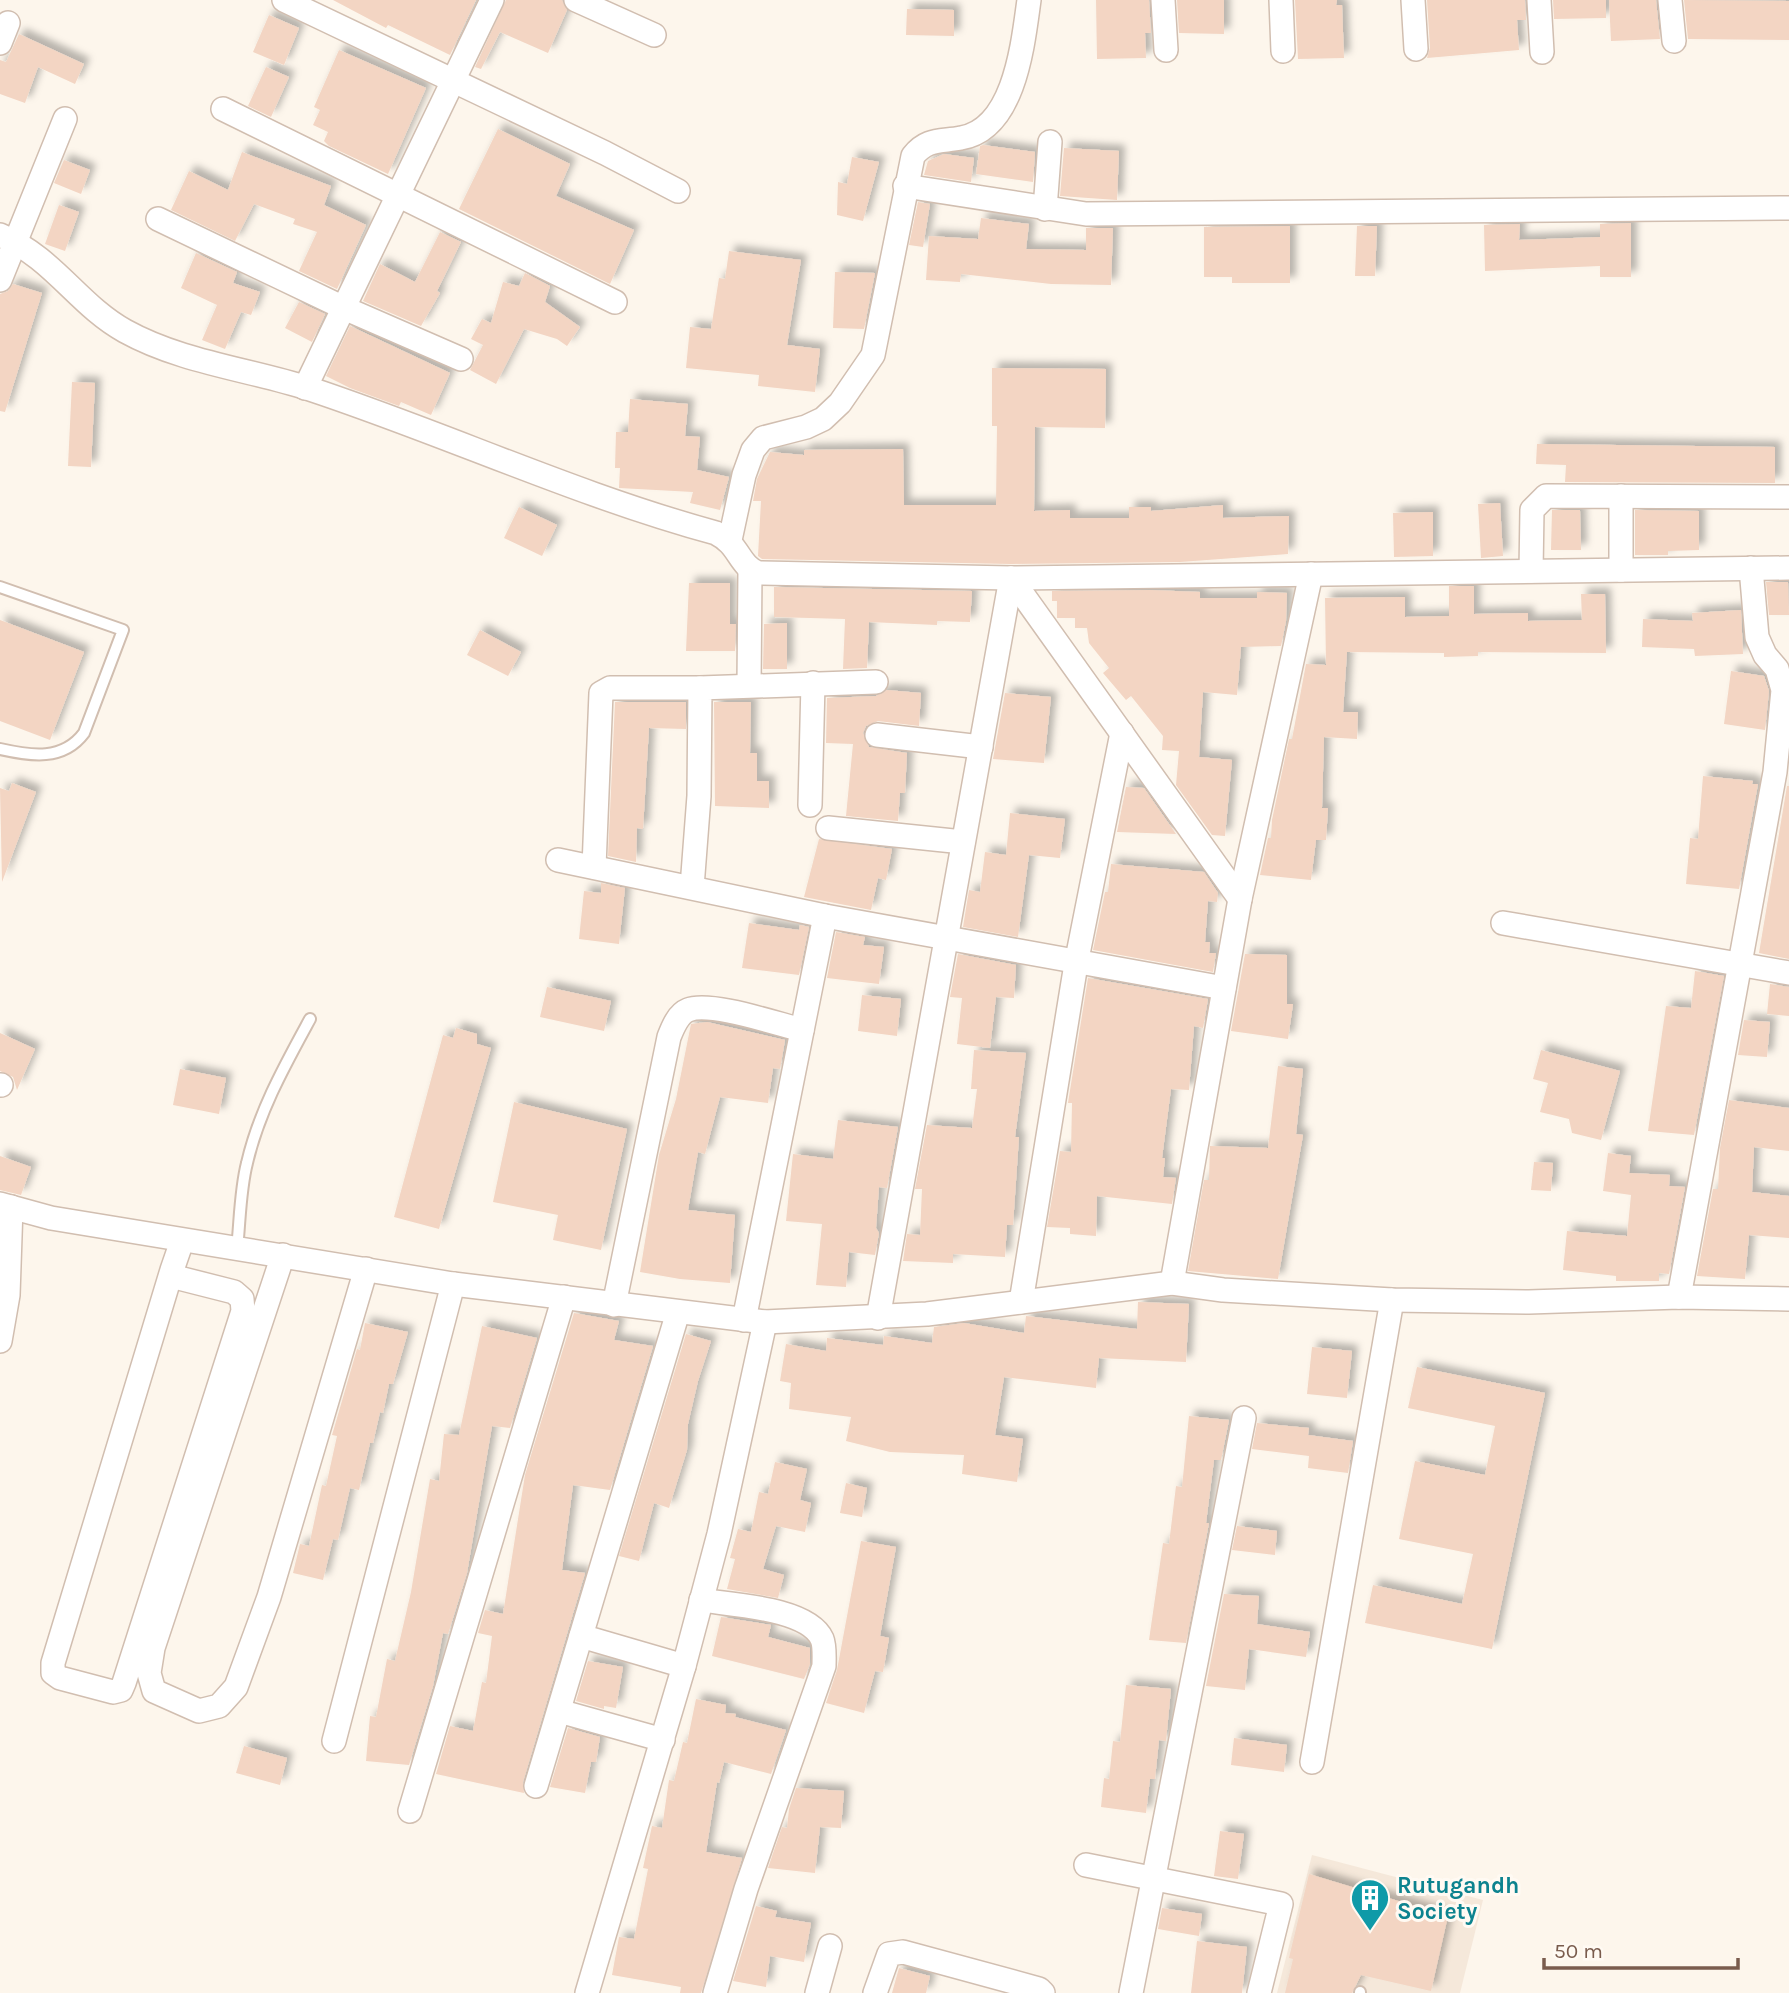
<svg xmlns="http://www.w3.org/2000/svg" width="1789" height="1993" viewBox="0 0 1789 1993" font-family="Karla,sans-serif">
<defs>
<filter id="shadow"><feDropShadow dx="6" dy="-6" stdDeviation="3.5" flood-color="#0004"/></filter>
</defs>
<rect width="100%" height="100%" fill="#fdf6ec"/>
<polygon fill="#f5e8da" points="1312,1855 1483,1900 1460,1993 1277,1993"/>
<g fill="#f3d5c3" filter="url(#shadow)">
<polygon points="333,0 476,0 450,55 388,25 386,28"/>
<polygon points="506,0 562,0 567,10 548,53 500,32 481,69 475,67"/>
<polygon points="1096,0 1149,0 1151,33 1145,33 1146,58 1097,59"/>
<polygon points="1177,0 1224,0 1224,34 1179,33"/>
<polygon points="1295,0 1337,0 1336,5 1342,5 1344,58 1298,59"/>
<polygon points="1427,0 1525,0 1526,20 1517,20 1519,50 1427,58 1430,48"/>
<polygon points="1553,0 1606,0 1606,18 1554,19"/>
<polygon points="1609,0 1656,0 1660,39 1611,41"/>
<polygon points="1684,0 1789,1 1789,40 1688,39"/>
<polygon points="907,9 954,10 954,36 906,35"/>
<polygon points="269,15 299,28 284,65 253,52"/>
<polygon points="19,34 84,64 75,84 38,67 25,103 0,94 0,60 6,62"/>
<polygon points="339,50 426,88 388,174 329,146 324,141 328,132 313,125 320,110 314,107"/>
<polygon points="266,67 289,77 271,117 248,106"/>
<polygon points="498,129 570,164 556,196 634,230 610,284 459,209"/>
<polygon points="983,145 1035,152 1033,182 976,174 980,146"/>
<polygon points="1064,148 1119,151 1117,200 1060,196"/>
<polygon points="242,152 331,186 324,205 366,225 337,289 299,271 317,232 293,224 295,219 254,204 235,241 171,210 189,171 228,190"/>
<polygon points="944,154 974,158 971,182 924,175 928,161"/>
<polygon points="852,157 879,162 863,221 837,215 838,182 847,184"/>
<polygon points="64,160 90,170 81,194 54,183"/>
<polygon points="918,202 930,204 923,247 909,245"/>
<polygon points="59,205 79,212 65,251 45,244"/>
<polygon points="981,218 1029,224 1026,249 1086,250 1086,228 1113,228 1111,285 1051,284 961,274 960,282 926,280 929,236 978,239"/>
<polygon points="1631,223 1631,277 1600,277 1600,266 1485,271 1484,225 1520,224 1519,240 1600,237 1600,224"/>
<polygon points="1290,226 1290,283 1232,283 1232,277 1204,277 1204,227"/>
<polygon points="1357,226 1377,226 1375,276 1355,276"/>
<polygon points="440,232 461,242 437,291 440,293 421,326 363,301 380,264 415,282"/>
<polygon points="729,251 801,260 787,345 820,349 815,392 758,386 759,375 686,368 690,327 711,329 719,278 725,279"/>
<polygon points="196,253 237,272 233,283 260,292 251,315 241,312 225,349 202,340 217,305 181,288"/>
<polygon points="835,272 875,273 864,329 833,328"/>
<polygon points="525,273 550,286 545,302 580,327 567,346 557,339 524,329 496,384 470,370 483,345 471,339 482,319 491,323 503,282 519,286"/>
<polygon points="13,284 42,293 5,412 0,411 0,294 8,291"/>
<polygon points="299,302 325,314 312,342 285,328"/>
<polygon points="350,326 450,373 431,415 401,402 399,406 350,388 326,376"/>
<polygon points="992,368 1106,369 1105,428 1035,427 1034,511 1070,510 1070,518 1129,518 1129,507 1151,507 1151,511 1223,505 1223,518 1289,516 1288,554 1180,562 1011,564 762,559 758,556 761,501 753,501 757,479 770,452 804,455 804,450 903,449 904,505 996,505 997,426 992,426"/>
<polygon points="72,382 95,383 91,467 68,466"/>
<polygon points="630,399 688,404 685,436 700,437 697,470 729,477 720,510 690,503 693,492 619,488 620,468 615,468 616,432 628,432"/>
<polygon points="1537,444 1775,447 1775,483 1565,482 1566,465 1536,464"/>
<polygon points="1500,503 1503,556 1481,558 1478,504"/>
<polygon points="519,507 557,525 542,556 504,538"/>
<polygon points="1552,510 1580,510 1581,550 1551,550"/>
<polygon points="1635,510 1699,511 1699,550 1668,551 1668,555 1635,555"/>
<polygon points="1433,512 1433,556 1394,557 1393,513"/>
<polygon points="1766,582 1788,582 1789,615 1769,615"/>
<polygon points="689,583 730,583 730,624 736,624 735,651 686,651"/>
<polygon points="1449,586 1474,586 1474,614 1528,613 1528,621 1582,620 1581,594 1605,594 1606,653 1478,652 1478,656 1444,657 1444,653 1347,652 1343,712 1358,712 1357,739 1324,737 1322,808 1328,808 1326,840 1316,840 1311,880 1260,875 1268,838 1271,838 1272,820 1289,739 1292,739 1306,664 1326,665 1325,598 1405,597 1405,617 1449,616"/>
<polygon points="774,587 972,591 970,622 937,621 937,625 869,622 867,668 843,669 845,619 774,617"/>
<polygon points="1150,590 1200,592 1200,598 1257,598 1257,592 1287,593 1286,621 1281,646 1241,647 1237,695 1203,692 1199,757 1232,760 1225,836 1212,835 1176,785 1179,751 1162,750 1163,736 1131,696 1126,700 1103,673 1109,668 1089,643 1087,628 1075,628 1075,618 1057,618 1057,601 1052,601 1052,591"/>
<polygon points="1741,610 1743,654 1695,656 1694,649 1642,647 1643,619 1693,621 1692,613"/>
<polygon points="0,620 84,652 50,740 0,721"/>
<polygon points="787,623 787,669 763,669 764,624"/>
<polygon points="480,630 521,652 508,676 467,655"/>
<polygon points="1731,671 1764,676 1769,691 1765,730 1724,724"/>
<polygon points="887,690 921,693 919,726 878,721 866,726 863,733 869,747 907,753 905,793 900,793 898,821 846,816 853,744 826,743 827,698 876,696"/>
<polygon points="1005,693 1051,697 1044,763 993,759"/>
<polygon points="615,702 686,702 686,729 649,728 643,829 637,828 636,862 608,856"/>
<polygon points="714,702 751,702 750,753 757,753 757,781 769,781 769,808 715,806"/>
<polygon points="1703,776 1753,781 1752,784 1758,784 1739,889 1686,884 1690,838 1698,839"/>
<polygon points="12,783 36,792 2,882 0,788 9,791"/>
<polygon points="1787,786 1789,786 1789,959 1759,953"/>
<polygon points="1126,787 1144,788 1176,834 1117,832"/>
<polygon points="1010,813 1065,819 1060,858 1029,855 1018,937 963,927 969,890 980,892 985,852 1006,855"/>
<polygon points="819,839 892,849 886,880 878,878 871,910 804,897"/>
<polygon points="1111,864 1204,872 1218,893 1217,902 1208,901 1205,942 1210,942 1209,953 1216,953 1213,972 1093,950 1105,892 1108,892"/>
<polygon points="601,883 625,888 619,944 579,939 584,891 601,893"/>
<polygon points="749,923 799,930 800,925 809,927 799,975 742,968"/>
<polygon points="836,932 865,937 863,945 884,947 879,984 827,978"/>
<polygon points="958,954 1016,965 1014,998 996,997 990,1048 957,1044 962,998 950,997"/>
<polygon points="1245,954 1287,955 1287,1004 1293,1004 1288,1039 1231,1031"/>
<polygon points="1695,971 1724,976 1694,1135 1648,1131 1666,1006 1691,1008"/>
<polygon points="1088,978 1208,999 1203,1028 1194,1026 1189,1090 1171,1089 1162,1158 1165,1158 1163,1177 1176,1178 1172,1204 1097,1196 1096,1236 1070,1234 1070,1228 1047,1227 1060,1151 1071,1152 1072,1103 1068,1103"/>
<polygon points="1770,984 1789,987 1789,1016 1767,1014"/>
<polygon points="547,987 611,1001 604,1031 540,1017"/>
<polygon points="862,995 901,999 897,1036 858,1031"/>
<polygon points="1744,1020 1770,1022 1767,1057 1738,1055"/>
<polygon points="707,1022 785,1040 780,1069 773,1068 768,1103 720,1097 705,1154 698,1152 688,1210 735,1215 730,1283 680,1279 640,1272 659,1155 676,1099 691,1024"/>
<polygon points="456,1028 477,1034 477,1044 491,1048 439,1229 394,1217 443,1035 453,1038"/>
<polygon points="0,1033 35,1049 17,1090 13,1077 0,1071"/>
<polygon points="974,1050 1026,1053 1015,1137 1019,1137 1013,1225 1007,1225 1005,1257 953,1254 953,1263 903,1261 907,1234 920,1235 922,1189 915,1189 927,1125 972,1128 977,1089 971,1089"/>
<polygon points="1541,1050 1620,1071 1601,1140 1572,1133 1569,1119 1540,1112 1548,1083 1533,1079"/>
<polygon points="1278,1066 1303,1069 1296,1134 1303,1135 1278,1279 1188,1271 1204,1180 1209,1180 1210,1146 1268,1148"/>
<polygon points="180,1069 226,1078 219,1114 173,1105"/>
<polygon points="1729,1100 1789,1108 1789,1151 1754,1147 1752,1192 1789,1196 1789,1238 1749,1235 1745,1279 1697,1276 1713,1189 1718,1189 1720,1148"/>
<polygon points="514,1102 627,1129 601,1250 553,1240 558,1215 493,1202"/>
<polygon points="838,1120 898,1127 887,1188 879,1187 876,1228 879,1233 875,1255 849,1252 846,1287 816,1285 822,1224 786,1221 793,1154 833,1159"/>
<polygon points="1608,1153 1631,1156 1629,1173 1670,1175 1669,1186 1685,1187 1669,1274 1659,1273 1659,1281 1616,1281 1616,1276 1563,1270 1567,1231 1627,1236 1631,1195 1603,1191"/>
<polygon points="0,1156 31,1167 21,1195 0,1190"/>
<polygon points="1534,1162 1553,1163 1551,1191 1531,1190"/>
<polygon points="1138,1302 1189,1304 1186,1362 1099,1358 1096,1388 1004,1377 995,1435 1023,1439 1017,1482 962,1474 964,1455 890,1452 846,1441 851,1417 789,1409 791,1383 780,1381 786,1344 826,1351 827,1338 883,1345 884,1336 932,1343 934,1327 964,1323 1024,1333 1026,1316 1137,1329"/>
<polygon points="574,1313 619,1321 614,1340 653,1346 610,1490 573,1485 562,1570 585,1573 523,1782 524,1793 436,1774 450,1726 473,1731 482,1682 486,1683 492,1636 478,1633 485,1610 503,1614 525,1475"/>
<polygon points="365,1323 408,1332 393,1384 389,1384 383,1413 380,1412 373,1443 370,1443 359,1490 350,1488 338,1540 333,1539 323,1580 293,1573 300,1544 309,1546 322,1485 326,1486 337,1436 332,1435 335,1425 357,1349 360,1350"/>
<polygon points="482,1326 537,1338 510,1428 492,1426 467,1573 448,1634 443,1633 433,1686 409,1765 366,1761 370,1716 376,1717 387,1659 395,1661 411,1592 430,1479 439,1481 444,1434 459,1435"/>
<polygon points="686,1334 711,1341 698,1381 688,1424 687,1450 669,1508 654,1503 639,1561 619,1556"/>
<polygon points="1312,1347 1352,1351 1347,1398 1307,1394"/>
<polygon points="1417,1367 1545,1393 1492,1649 1365,1623 1373,1585 1462,1604 1473,1554 1399,1539 1415,1461 1485,1475 1495,1426 1408,1408"/>
<polygon points="1189,1416 1229,1420 1221,1460 1214,1460 1206,1523 1209,1523 1186,1643 1149,1640 1163,1543 1169,1544 1176,1486 1182,1487"/>
<polygon points="1257,1423 1309,1428 1308,1435 1353,1441 1348,1473 1308,1468 1309,1456 1252,1449"/>
<polygon points="775,1462 807,1469 800,1500 811,1503 805,1532 776,1526 763,1569 784,1575 778,1598 727,1589 735,1559 730,1558 738,1529 751,1532 759,1492 768,1494"/>
<polygon points="846,1483 867,1488 862,1517 840,1513"/>
<polygon points="1237,1526 1277,1531 1275,1555 1232,1550"/>
<polygon points="861,1541 896,1547 880,1636 889,1638 883,1672 875,1671 864,1713 826,1703 837,1670"/>
<polygon points="1224,1594 1259,1596 1257,1624 1310,1632 1306,1657 1249,1649 1245,1690 1206,1686"/>
<polygon points="721,1617 771,1625 768,1637 810,1648 810,1664 804,1679 712,1656"/>
<polygon points="588,1661 623,1667 616,1708 604,1706 604,1709 576,1701"/>
<polygon points="1126,1685 1171,1689 1166,1741 1159,1740 1155,1779 1150,1779 1146,1813 1101,1807 1104,1778 1109,1779 1113,1741 1120,1742"/>
<polygon points="696,1699 726,1705 725,1713 736,1714 735,1717 786,1730 771,1774 724,1762 719,1783 717,1782 706,1852 742,1858 701,1993 680,1993 681,1987 612,1975 619,1937 634,1939 648,1869 643,1868 652,1826 662,1828 669,1780 674,1781 683,1742 687,1743"/>
<polygon points="568,1728 600,1737 596,1762 591,1762 585,1793 550,1787"/>
<polygon points="1234,1738 1287,1745 1284,1772 1231,1765"/>
<polygon points="244,1746 287,1758 280,1785 236,1773"/>
<polygon points="796,1788 844,1791 841,1828 820,1827 815,1873 768,1868 782,1827 787,1828 789,1809"/>
<polygon points="1220,1831 1244,1834 1238,1879 1214,1876"/>
<polygon points="1309,1874 1448,1916 1431,1991 1361,1975 1352,1993 1285,1993 1293,1959 1289,1958"/>
<polygon points="756,1906 777,1911 775,1917 811,1923 804,1962 770,1956 766,1987 733,1981"/>
<polygon points="1162,1908 1202,1914 1199,1936 1158,1929"/>
<polygon points="1197,1941 1247,1947 1242,1993 1191,1993"/>
<polygon points="899,1968 930,1976 926,1993 892,1993"/>
</g>
<g fill="none" stroke-linecap="round" stroke-linejoin="round">
<g stroke="#d1beb0" stroke-width="14">
<g id="lane">
<path d="M0,587L123,630L84,733C63,761 31,756 0,749"/>
<path d="M237,1249C240,1221 240,1190 247,1163C259,1111 285,1065 310,1019"/>
<polyline points="1360,1993 1360,1992"/>
</g>
</g>
<g stroke="#d1beb0" stroke-width="26">
<g id="street">
<polyline points="284,0 605,153 678,191"/>
<polyline points="576,0 654,35"/>
<polyline points="1163,0 1166,50"/>
<polyline points="1281,0 1283,51"/>
<polyline points="1413,0 1416,49"/>
<polyline points="1539,0 1542,52"/>
<polyline points="1670,0 1674,41"/>
<polyline points="0,43 8,23"/>
<polyline points="223,109 615,302"/>
<polyline points="905,186 1086,214 1789,208"/>
<polyline points="1045,209 1050,142"/>
<polyline points="158,219 344,308 461,359"/>
<path d="M0,235C54,258 78,305 125,331C181,362 247,369 307,388C444,433 576,495 716,533C740,545 738,565 758,573L1011,578L1789,568"/>
<polyline points="0,280 65,119"/>
<polyline points="305,388 492,0"/>
<polyline points="1621,496 1621,570"/>
<path d="M730,540L744,475L753,450L763,438L806,427L823,419L840,403L873,355L913,156C927,138 941,142 961,138C1015,129 1023,43 1029,0"/>
<polyline points="1531,571 1532,510 1546,496 1789,497"/>
<polyline points="1011,578 1240,899"/>
<polyline points="749,685 750,570"/>
<polyline points="877,735 981,747"/>
<polyline points="810,805 813,683"/>
<polyline points="828,828 963,842"/>
<polyline points="558,860 825,916 1224,988"/>
<polyline points="594,867 601,693 610,688 700,688"/>
<polyline points="692,887 699,796 700,688 876,682"/>
<polyline points="1503,923 1789,973"/>
<polyline points="0,1085 1,1085"/>
<polyline points="0,1204 51,1218 453,1284 765,1322 927,1314 1172,1283 1223,1290 1392,1300 1529,1302 1679,1297 1789,1299"/>
<polyline points="283,1255 153,1648 149,1673 154,1691 199,1711 219,1706 236,1687 269,1597 366,1269"/>
<polyline points="171,1276 234,1292 242,1299 243,1311 124,1683 121,1690 113,1692 60,1678 53,1673 53,1663 172,1270 182,1241"/>
<polyline points="1172,1283 1240,899 1311,574"/>
<polyline points="1679,1297 1775,772 1783,690 1777,669 1765,655 1757,637 1751,568"/>
<polyline points="1021,1302 1076,964 1122,733"/>
<path d="M614,1305L669,1037C673,1027 678,1014 688,1010C710,1001 777,1024 802,1030"/>
<polyline points="878,1318 1011,578"/>
<polyline points="744,1320 825,916"/>
<polyline points="0,1341 8,1295 11,1207"/>
<path d="M701,1600C732,1605 808,1608 822,1639C825,1646 824,1659 824,1666L746,1889L715,1993"/>
<polyline points="581,1636 684,1666"/>
<polyline points="559,1711 663,1740"/>
<polyline points="334,1741 453,1284"/>
<polyline points="1312,1762 1392,1300"/>
<polyline points="536,1786 678,1312"/>
<polyline points="410,1811 564,1297"/>
<polyline points="1086,1865 1281,1904 1259,1993"/>
<polyline points="587,1993 684,1666 719,1534 765,1322"/>
<polyline points="817,1993 830,1946"/>
<polyline points="875,1993 889,1954 903,1952 1039,1989 1043,1993"/>
<polyline points="1131,1993 1244,1418"/>
</g>
</g>
<use href="#lane" stroke="#fff" stroke-width="10"/>
<use href="#street" stroke="#fff" stroke-width="23"/>
</g>
<defs>
<g id="building-pin" transform="scale(2.0125)"><path d="M0 17L-7.5 6A9.5 9.5 0 1 1 7.5 6Z" fill="#0f9aa8" stroke="#fffaf3"/><path d="M-4-6H4V6H1V3H-1V6H-4ZM-2.5-4.3h1.7v1.8h-1.7ZM.8-4.3h1.7v1.8H.8ZM-2.5-1h1.7V.8h-1.7ZM.8-1h1.7V.8H.8Z" fill="#fff"/></g>
</defs>
<g fill-rule="evenodd">
<use href="#building-pin" x="1370" y="1898"/>
</g>
<g text-anchor="middle" stroke-width="6" stroke-linejoin="round" paint-order="stroke">
<g font-size="23" font-weight="bold" fill="#0d838f" stroke="#fffaf3" text-anchor="start">
<text x="1397" y="1893">Rutugandh<tspan x="1397" dy="26">Society</tspan></text>
</g>
</g>
<path d="M1544 1958v10h194v-10" fill="none" stroke="#7a5c4d" stroke-width="3.5"/>
<text x="1554" y="1958" font-size="21" fill="#7a5c4d" stroke="#fffaf3" stroke-width="5" paint-order="stroke">50 m</text>
</svg>
